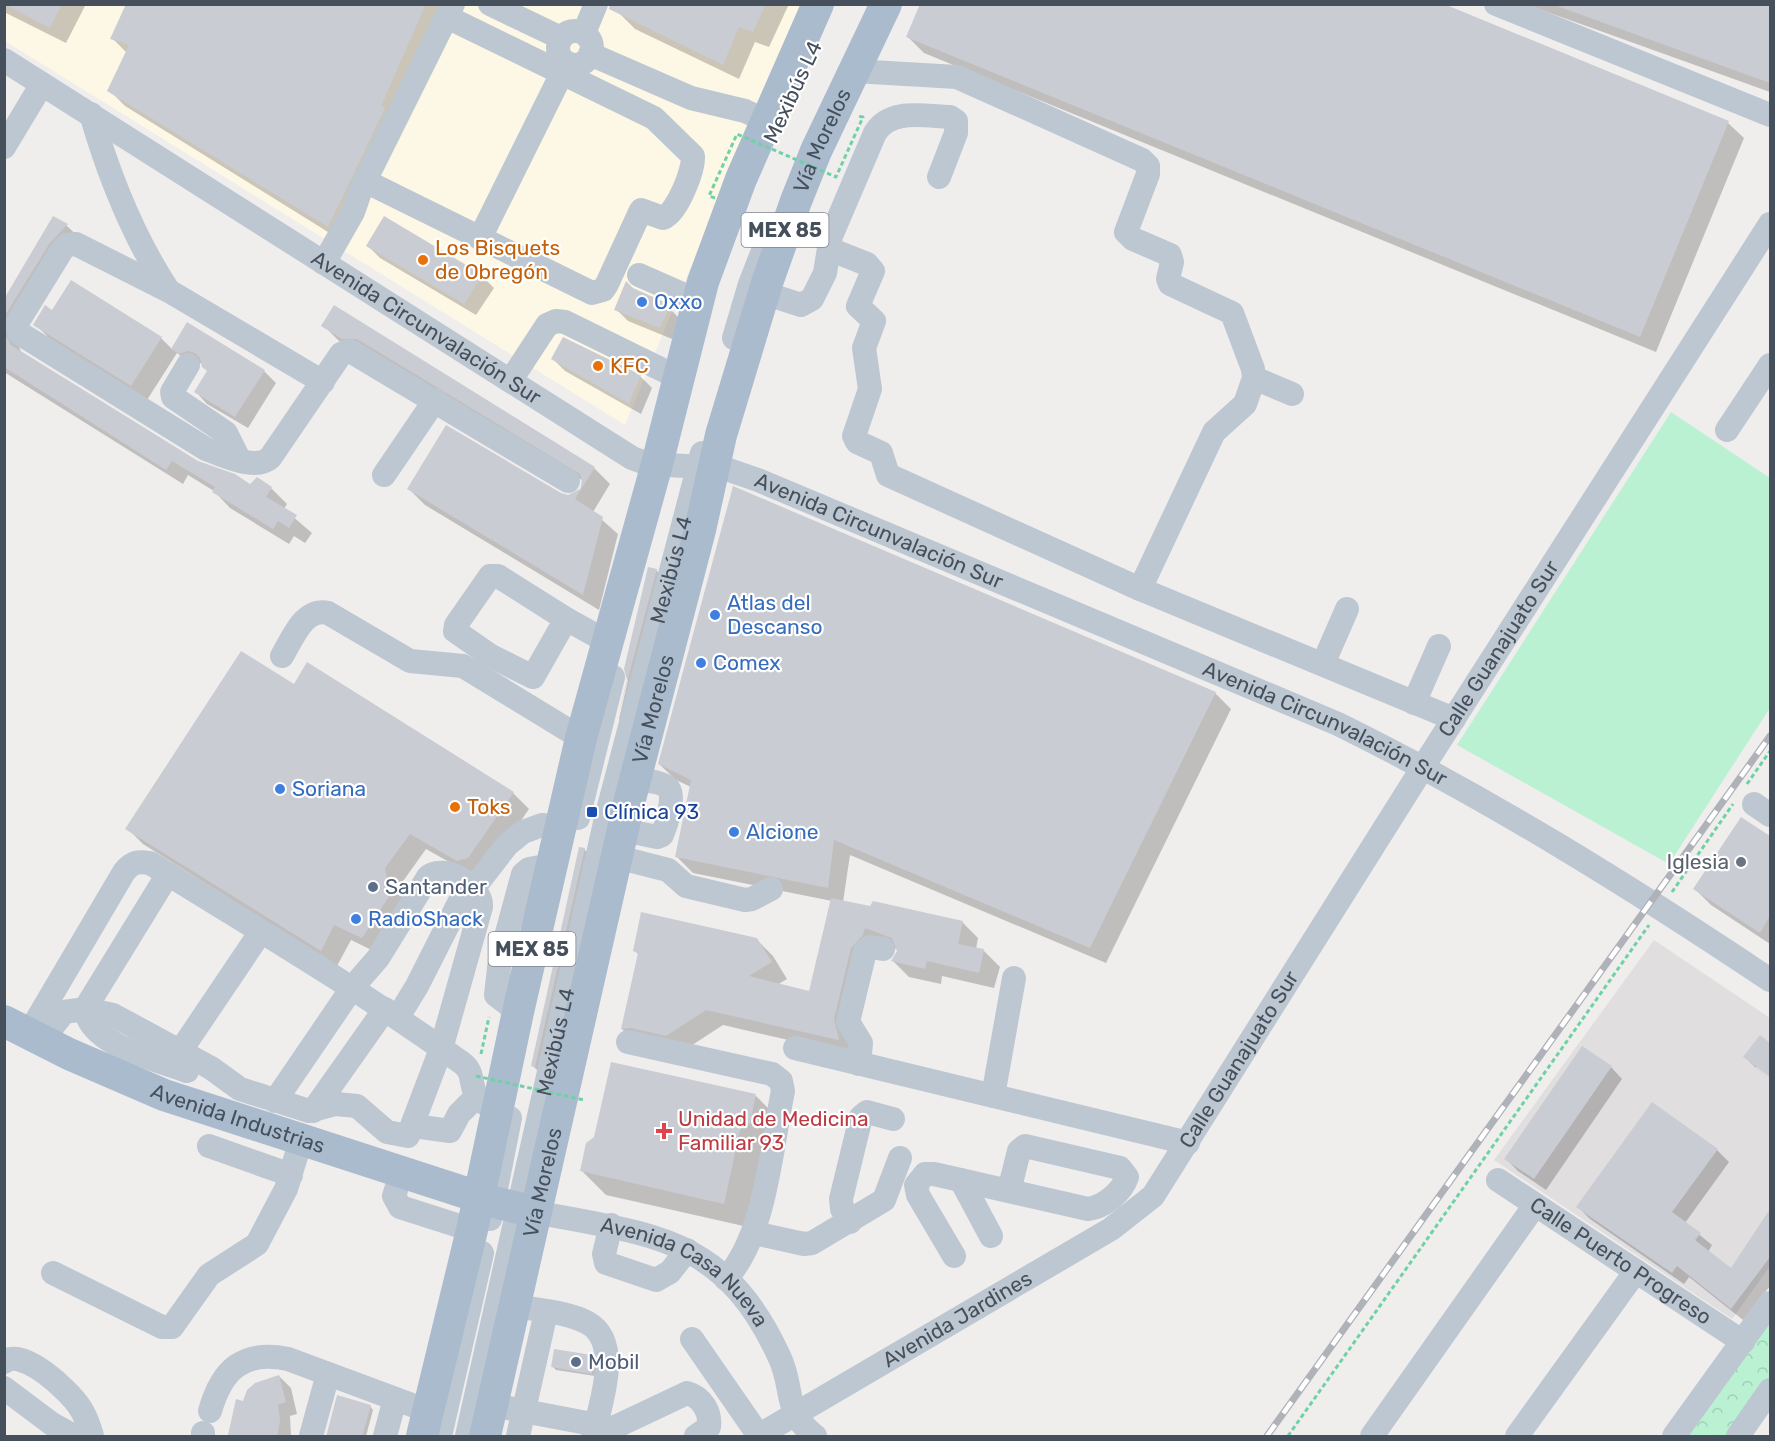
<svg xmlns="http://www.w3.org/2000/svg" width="1775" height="1441" viewBox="0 0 1775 1441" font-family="Rubik,sans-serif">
<defs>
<pattern id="park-crowns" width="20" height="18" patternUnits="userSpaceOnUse" patternTransform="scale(1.5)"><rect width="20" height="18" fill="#b9f1d2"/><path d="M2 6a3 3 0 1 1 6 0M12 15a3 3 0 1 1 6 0" fill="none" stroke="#a0d0b7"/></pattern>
</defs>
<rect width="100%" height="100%" fill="#f0eded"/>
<polygon fill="#fdf7e5" points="4,5 800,5 625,425 5,41"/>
<polygon fill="#e1dedf" points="1654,940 1770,1018 1770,1266 1732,1319 1494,1160"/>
<polygon fill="url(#park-crowns)" points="1770,1315 1770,1384 1733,1436 1683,1436"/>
<polygon fill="#b9f1d2" points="1671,412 1770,478 1770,708 1669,864 1457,745"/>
<g fill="#0003">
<polygon points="4,4 86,4 66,43 4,12"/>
<polygon points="128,4 458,4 344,242 125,106 109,90 127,53 112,38"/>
<polygon points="623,4 789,4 769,47 755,42 739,79 635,29 619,13"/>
<polygon points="1440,4 1728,123 1744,138 1656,352 924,53 908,37"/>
<polygon points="1525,4 1770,4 1770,92"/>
<polygon points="54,218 67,226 83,241 66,258 18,343 21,352 198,463 251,486 271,488 287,504 284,509 312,533 305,543 294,536 289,544 230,508 214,491 188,475 183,484 4,372 4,302"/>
<polygon points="368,246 482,276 494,288 476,315 380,258"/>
<polygon points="633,290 669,308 681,320 672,339 628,321 616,309"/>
<polygon points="334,307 594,468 610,484 593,512 618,534 599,610 425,505 409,489 569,497 581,490 582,480 375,354 359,354 339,341 323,325"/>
<polygon points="53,312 161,338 172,349 187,324 264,371 276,383 248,428 207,404 196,392 208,372 202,363 192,365 177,353 147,400 51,340 35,324"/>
<polygon points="553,359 640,376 652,388 641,414 565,371"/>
<polygon points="656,570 668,582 629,729 619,719 628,680 626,669"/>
<polygon points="294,686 513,793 529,809 484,874 474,876 426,849 401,884 405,911 378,953 351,940 337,966 143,844 127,828"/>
<polygon points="1215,693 1231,709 1106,963 850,855 843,902 962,922 978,938 976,949 984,951 1000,967 994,988 942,976 941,984 909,977 893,961 899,950 881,943 867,964 854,1055 723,1025 683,1051 638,1045 622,1029 639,955 635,951 756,939 773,956 787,979 777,985 810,992 832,901 693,873 677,857 691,787 676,780 659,764"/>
<polygon points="1741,819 1770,838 1770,944 1711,905 1695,889"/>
<polygon points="584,849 596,861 544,1077 532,1065"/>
<polygon points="1760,1037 1770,1044 1770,1074 1756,1064 1756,1068 1770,1078 1757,1069 1745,1057"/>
<polygon points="1611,1067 1622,1079 1546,1190 1518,1171 1506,1159"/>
<polygon points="756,1096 780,1120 748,1227 606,1195 582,1171"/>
<polygon points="1653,1104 1717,1150 1729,1162 1685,1223 1712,1245 1708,1252 1731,1270 1770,1212 1770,1286 1743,1320 1689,1277 1684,1284 1590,1219 1578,1207"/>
<polygon points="591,1357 595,1360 595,1376 556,1370 552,1366"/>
<polygon points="279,1376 291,1388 297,1414 290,1416 291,1436 233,1436 230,1434 244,1403"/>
<polygon points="370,1406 373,1410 366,1436 327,1436"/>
</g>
<g fill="#caccd3">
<polygon points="4,4 62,4 50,28"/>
<polygon points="126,4 426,4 381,106 385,108 328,227 107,91 129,45 110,39"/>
<polygon points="610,4 766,4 753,32 739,27 723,65 609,9"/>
<polygon points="920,4 1444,4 1729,121 1640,337 906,37"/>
<polygon points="1557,4 1770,4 1770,83 1557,6"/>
<polygon points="53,216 68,224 50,243 4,317 4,299"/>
<polygon points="384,216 483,275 464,304 366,246"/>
<polygon points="71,280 162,337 131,386 33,325 45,305 52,310"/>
<polygon points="626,281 633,288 669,304 670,307 660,328 614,310"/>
<polygon points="334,305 595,467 575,499 603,517 583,595 407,489 446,425 561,493 568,495 580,489 582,482 580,474 357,339 342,339 321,326"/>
<polygon points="187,322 265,370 235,417 194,392 207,371 202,367 200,358 195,353 188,351 179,354 171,349"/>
<polygon points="4,333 11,345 198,461 235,474 250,484 257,477 272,487 266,497 297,515 289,528 278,521 273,529 212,492 215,487 172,461 166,470 4,367"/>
<polygon points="563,337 641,375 629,404 551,359"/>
<polygon points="733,486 1216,692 1090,948 834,840 828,888 675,857 691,780 658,764"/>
<polygon points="648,567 657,569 617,720 627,680 624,669"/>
<polygon points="241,651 294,684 307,662 514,792 468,858 457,861 410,834 385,868 390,895 362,938 334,925 321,951 125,829"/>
<polygon points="1741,817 1770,836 1770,916 1760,933 1693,889"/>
<polygon points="579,847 585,848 535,1067 531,1066"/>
<polygon points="831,898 870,906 873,901 963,921 958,944 984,949 979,973 927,961 925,969 891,961 897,951 892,938 865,928 863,935 851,948 834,1019 839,1040 706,1010 666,1036 631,1028 621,1029 638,953 633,951 641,912 757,938 772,962 749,976 809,991"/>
<polygon points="1760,1035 1770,1043 1770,1077 1743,1057"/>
<polygon points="1582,1046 1612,1066 1534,1179 1504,1159"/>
<polygon points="611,1062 756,1094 750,1123 740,1130 724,1204 580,1171 586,1143 594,1137"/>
<polygon points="1652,1102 1718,1149 1672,1212 1701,1233 1695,1240 1731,1268 1770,1209 1770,1257 1731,1309 1677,1266 1672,1273 1576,1207"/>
<polygon points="554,1349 592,1355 592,1374 551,1367"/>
<polygon points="279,1375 286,1402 278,1405 280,1421 277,1437 228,1435 236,1399 243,1401 247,1390 255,1383"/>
<polygon points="337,1395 371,1405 362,1437 326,1437"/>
</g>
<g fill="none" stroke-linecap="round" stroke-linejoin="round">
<g stroke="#6fd1a6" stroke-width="3" stroke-dasharray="4.5 3" stroke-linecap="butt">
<polyline points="1747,784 1770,751"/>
<polyline points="1672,892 1733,804"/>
<polyline points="481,1054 489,1017"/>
<polyline points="1288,1436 1649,925"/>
</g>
<g stroke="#bdc7d1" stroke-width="24">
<polyline points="490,4 561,38"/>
<polyline points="1496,4 1770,115"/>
<circle cx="575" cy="48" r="17"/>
<polyline points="584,33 596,4"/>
<polyline points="590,54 691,98 745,111 766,121"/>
<path id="s1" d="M4,60L632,458L648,464L723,468L758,480L1338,724C1488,798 1631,887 1770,980"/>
<polyline points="854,71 957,77 1142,160 1148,166 1148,174 1126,232 1133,239 1170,255 1172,262 1168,279 1170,284 1232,313 1253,369 1254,378 1245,404 1214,432 1140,589"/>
<path d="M91,114C109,176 132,235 168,290"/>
<polyline points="4,147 42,84"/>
<path d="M365,181L592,293L603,290L607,284L641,210L663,218C677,213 694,170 693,156L654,118L447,17"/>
<polyline points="480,238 567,63"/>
<polyline points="829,249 867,264 873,271 858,306 874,321 864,348 870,389 854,436 857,442 881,453 888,475 1140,589 1454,719"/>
<polyline points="324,263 353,212 361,189 453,4"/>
<polyline points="639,275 698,301"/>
<path d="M764,293L801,305L812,299L825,273L831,236L875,133C890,108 924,116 950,117L956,121V133L939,177"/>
<polyline points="734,338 750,284 766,243"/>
<polyline points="188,365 172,392 173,397 226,433 239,459"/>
<polyline points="1254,378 1292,394"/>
<polyline points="511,380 547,325 556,321 565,322 679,378"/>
<path d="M323,382L169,291L76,244L67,245L62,250L17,323L19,333L206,449C222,455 255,471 270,458L341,354L350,351L568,481"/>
<polyline points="1727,430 1770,365"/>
<polyline points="384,475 435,400"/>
<polygon points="490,576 498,576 566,619 533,677 491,656 455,631 456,625"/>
<polyline points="566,619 606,641"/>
<path d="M282,656C293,638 304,607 328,613L410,661L463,666L581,738"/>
<polyline points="1323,664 1347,609"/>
<polyline points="1414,703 1439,646"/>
<polyline points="1754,804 1770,815"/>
<polyline points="578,818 613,677"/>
<path d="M623,830L657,837L662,835C666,826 676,796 668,788C662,781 643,781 635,779"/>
<polyline points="617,857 668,870 686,886 745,900 752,899 771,889"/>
<path d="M168,874L85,1009C92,1047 157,1059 187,1071"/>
<polyline points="518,1012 496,995 500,959 523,874 529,869 551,865"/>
<polyline points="398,1017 417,986 463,895 480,880 507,845 523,832 542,825 560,827"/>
<path d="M29,1033L124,872C132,862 138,861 150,863C255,928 362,991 462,1063C481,1077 460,1096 498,1110"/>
<path d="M42,1040L64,1012L85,1009L113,1015L211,1068L240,1089L309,1111L336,1104L357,1106L387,1132L408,1136L441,1049L481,907C483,886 443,863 428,877L378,958L352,988L275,1101"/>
<path d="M628,1042L772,1074L781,1081L783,1091C771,1149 766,1234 726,1279"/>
<polyline points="795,1048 1188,1143"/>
<polyline points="859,1064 861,1043 848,1022 865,951 870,947 883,949"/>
<polyline points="171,1065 260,933"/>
<polyline points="993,1096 1014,978"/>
<polyline points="313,1111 385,1009"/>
<polyline points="414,1126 450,1131 459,1114 476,1097"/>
<polyline points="209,1146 291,1175"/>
<polyline points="402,1171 394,1196 400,1207 472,1230"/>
<polyline points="961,1180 991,1236"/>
<path id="s2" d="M1498,1180L1743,1342"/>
<path id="s3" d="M535,1212C651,1235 723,1235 779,1356C795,1389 782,1411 815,1436"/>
<polyline points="490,1219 510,1118"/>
<polyline points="850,1222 842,1209 841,1199 861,1117 867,1112 893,1119"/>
<polyline points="611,1225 604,1254 606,1263 656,1280 670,1272 687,1250"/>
<polyline points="754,1233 804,1244 812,1243 884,1200 900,1158"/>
<path d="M954,1256L918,1195L916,1185L925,1174H934L1088,1209C1104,1207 1122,1192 1127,1177L1120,1168L1025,1146L1019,1151L1009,1191"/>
<polyline points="53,1273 162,1327 172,1327 209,1275 257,1244 286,1189 301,1140"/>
<path d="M515,1306C537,1310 568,1312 588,1323C623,1343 600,1406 593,1436"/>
<polyline points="692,1339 759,1436"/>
<path d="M4,1362C23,1347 69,1391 79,1406C86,1416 89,1425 92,1436"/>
<polyline points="4,1388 52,1424 74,1436"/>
<path d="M492,1405L613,1428L687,1393C702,1397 711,1412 709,1427L696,1436"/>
<path d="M210,1411C222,1369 243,1350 288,1359L428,1411"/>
<polyline points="203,1436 203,1433"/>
<polyline points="311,1436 328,1374"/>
<polyline points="385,1436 395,1399"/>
<polyline points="440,1436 482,1253"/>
<path id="s4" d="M467,1436L607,814L702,453"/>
<polyline points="518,1436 546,1312"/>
<path id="s5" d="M758,1436L1111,1229L1153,1196L1423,767L1770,224"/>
<polyline points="1372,1436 1535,1205"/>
<polyline points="1517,1436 1636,1271"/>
<polyline points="1674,1436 1770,1303"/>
<polyline points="1738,1436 1770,1390"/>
</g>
<g stroke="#abbbce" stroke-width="32">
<path id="s6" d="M4,1021L69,1054L164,1095L494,1202L535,1212"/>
<polyline points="422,1436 472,1230 518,1012 581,738 657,464 703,282 741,179 818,4"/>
<path id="s7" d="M485,1436L629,803L700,530L721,435L767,283L796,201L816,151L886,4"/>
</g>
<g stroke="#afb2b8" stroke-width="7">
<polyline id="rail" points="1267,1436 1770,736"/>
</g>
<use href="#rail" stroke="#fff" stroke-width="4.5" stroke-dasharray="14" stroke-linecap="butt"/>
<g stroke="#6fd1a6" stroke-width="3" stroke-dasharray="4.5 3" stroke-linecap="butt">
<polyline points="715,198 709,196 737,134 836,177 863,117 857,116"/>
<polyline points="476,1076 584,1100"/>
</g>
</g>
<g fill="#e8710a" stroke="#fff" stroke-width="2">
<circle cx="423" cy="260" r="6"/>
<circle cx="598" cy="366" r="6"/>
<circle cx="455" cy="807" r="6"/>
</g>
<g fill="#3f7fe0" stroke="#fff" stroke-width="2">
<circle cx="642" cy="302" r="6"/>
<circle cx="715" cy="615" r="6"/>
<circle cx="701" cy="663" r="6"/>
<circle cx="280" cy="789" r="6"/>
<circle cx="734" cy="832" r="6"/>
<circle cx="356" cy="919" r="6"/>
</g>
<rect fill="#1a4fb4" stroke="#fff" stroke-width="2" x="586" y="806" width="12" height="12" rx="3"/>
<circle fill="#6b7280" stroke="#fff" stroke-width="2" cx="1741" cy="862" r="6"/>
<g fill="#5c6f8a" stroke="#fff" stroke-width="2">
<circle cx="373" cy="887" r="6"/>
<circle cx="576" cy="1362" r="6"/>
</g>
<path fill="#e0444e" stroke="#fff" stroke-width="2" d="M661 1122h6v6h6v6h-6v6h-6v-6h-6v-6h6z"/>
<g text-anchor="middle" stroke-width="4.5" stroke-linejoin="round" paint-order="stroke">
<g fill="#fff" stroke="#7d848d" stroke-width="1.5">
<rect x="741.5" y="213" width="87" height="34" rx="4.5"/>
<rect x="488.5" y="932" width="87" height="34" rx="4.5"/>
</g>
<g font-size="20" font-weight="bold" fill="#45505c">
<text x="785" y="237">MEX 85</text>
<text x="532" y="956">MEX 85</text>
</g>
<g font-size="21" fill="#45505c" stroke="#fff">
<text transform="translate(793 92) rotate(-65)" y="7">Mexibús L4</text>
<text dy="7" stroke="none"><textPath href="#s7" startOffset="1340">Vía Morelos</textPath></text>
<text dy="7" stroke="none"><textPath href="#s1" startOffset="500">Avenida Circunvalación Sur</textPath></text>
<text dy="7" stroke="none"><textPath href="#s1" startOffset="1004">Avenida Circunvalación Sur</textPath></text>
<text dy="7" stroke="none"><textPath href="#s4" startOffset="890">Mexibús L4</textPath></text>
<text dy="7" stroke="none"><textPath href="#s5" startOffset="1110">Calle Guanajuato Sur</textPath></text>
<text dy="7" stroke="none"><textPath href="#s7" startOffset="746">Vía Morelos</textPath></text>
<text dy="7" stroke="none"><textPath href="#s1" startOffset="1490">Avenida Circunvalación Sur</textPath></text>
<text dy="7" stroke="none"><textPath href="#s4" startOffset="404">Mexibús L4</textPath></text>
<text dy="7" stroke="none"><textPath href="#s5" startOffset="624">Calle Guanajuato Sur</textPath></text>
<text dy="7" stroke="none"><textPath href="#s6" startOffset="254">Avenida Industrias</textPath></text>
<text dy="7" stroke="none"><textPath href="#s7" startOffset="260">Vía Morelos</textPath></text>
<text dy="7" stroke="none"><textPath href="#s2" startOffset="147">Calle Puerto Progreso</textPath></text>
<text dy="7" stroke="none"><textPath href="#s3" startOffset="166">Avenida Casa Nueva</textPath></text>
<text dy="7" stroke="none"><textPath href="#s5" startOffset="231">Avenida Jardines</textPath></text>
</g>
<g font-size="21" fill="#c56008" stroke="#fff" text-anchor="start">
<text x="435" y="255">Los Bisquets<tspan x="435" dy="24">de Obregón</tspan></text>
<text x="610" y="373">KFC</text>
<text x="467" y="814">Toks</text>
</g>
<g font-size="21" fill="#366cbe" stroke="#fff" text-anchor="start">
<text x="654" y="309">Oxxo</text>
<text x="727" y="610">Atlas del<tspan x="727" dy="24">Descanso</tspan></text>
<text x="713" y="670">Comex</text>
<text x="292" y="796">Soriana</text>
<text x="746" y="839">Alcione</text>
<text x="368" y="926">RadioShack</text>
</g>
<g font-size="21" fill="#164399" stroke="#fff" text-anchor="start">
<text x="604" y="819">Clínica 93</text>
</g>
<g font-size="21" fill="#5b616d" stroke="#fff" text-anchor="end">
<text x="1729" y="869">Iglesia</text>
</g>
<g font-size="21" fill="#4e5e75" stroke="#fff" text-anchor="start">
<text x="385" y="894">Santander</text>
<text x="588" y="1369">Mobil</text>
</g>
<g font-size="21" fill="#be3a42" stroke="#fff" text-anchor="start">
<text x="678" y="1126">Unidad de Medicina<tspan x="678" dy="24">Familiar 93</tspan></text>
</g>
</g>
<rect width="1775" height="1441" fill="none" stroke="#45505c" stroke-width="12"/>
</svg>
